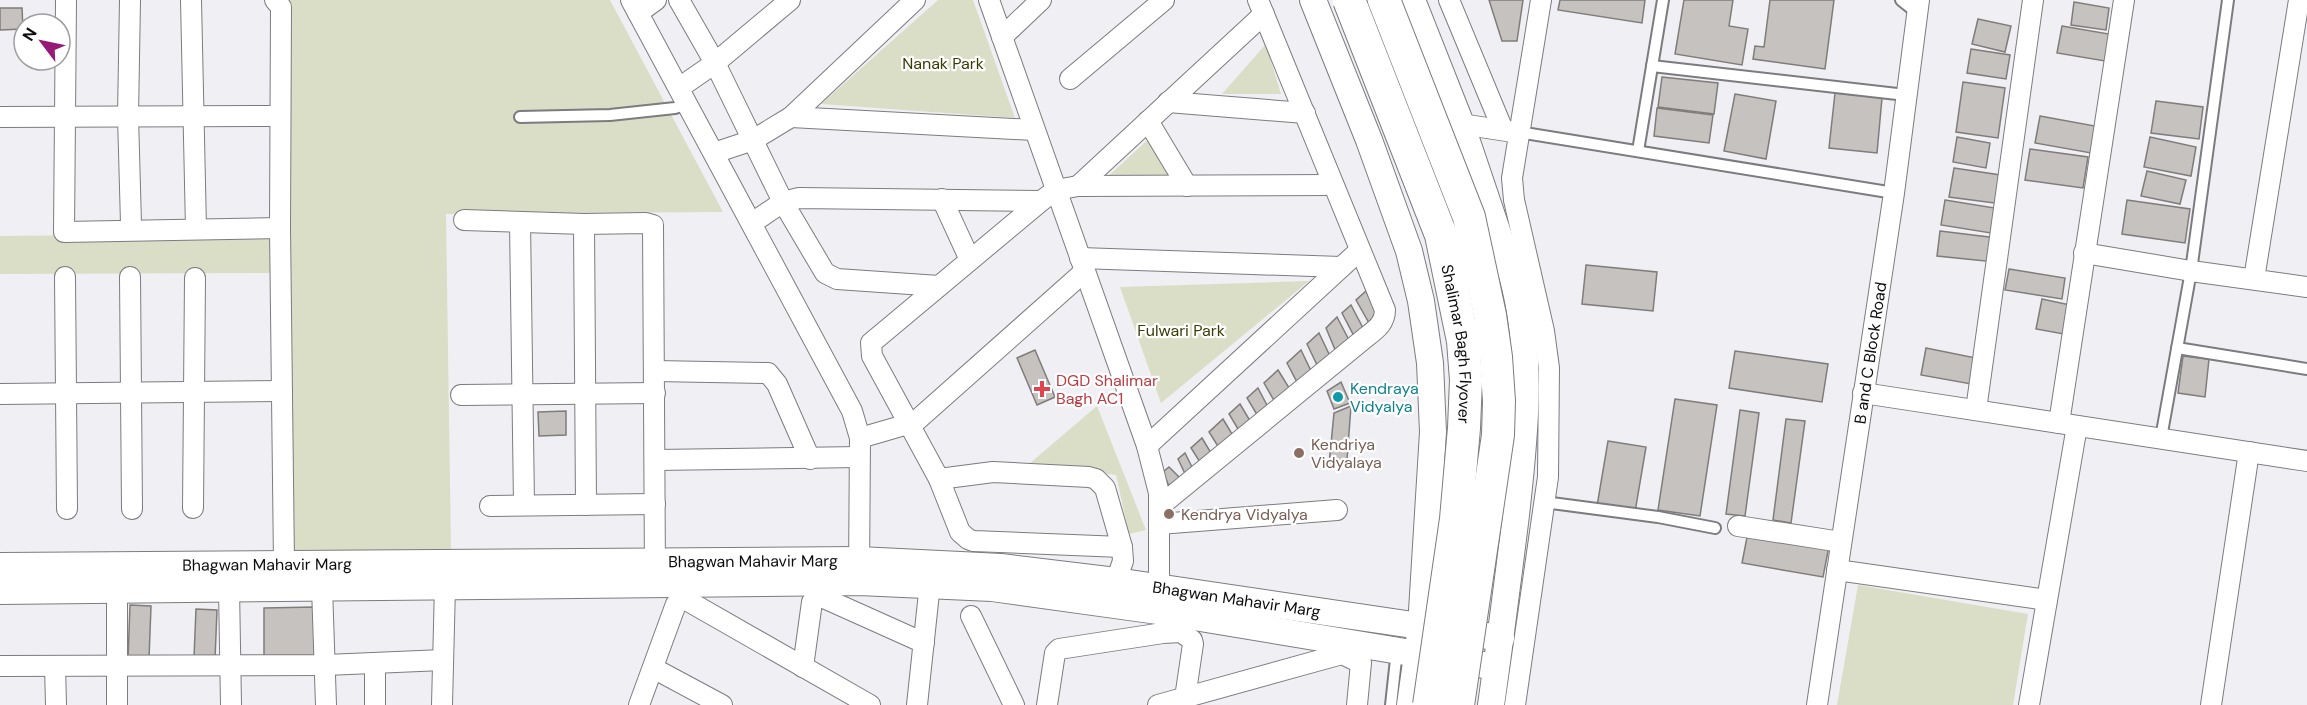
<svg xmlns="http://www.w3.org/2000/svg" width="2307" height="705" viewBox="0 0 2307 705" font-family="'DM Sans',sans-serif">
<rect width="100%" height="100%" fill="#f0f0f4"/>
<g fill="#dadec6">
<polygon points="287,0 610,0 723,212 446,214 451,550 289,551 290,273 0,274 0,236 288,233"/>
<polygon points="938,0 973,0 1015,118 821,104"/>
<polygon points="1266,44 1281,94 1222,94"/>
<polygon points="1153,135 1170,178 1103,181"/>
<polygon points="1309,281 1161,403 1120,287"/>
<polygon points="1097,406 1146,530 1129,534 1116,475 1029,464"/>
<polygon points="1858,585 2028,614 2013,705 1837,705"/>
</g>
<g fill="#c5c2c0" stroke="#7f7c7a" stroke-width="1.5">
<polygon points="1489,0 1523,0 1517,41 1502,41"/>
<polygon points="1560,0 1645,0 1642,23 1558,10"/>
<polygon points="1684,0 1733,0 1729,26 1748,29 1742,65 1675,54"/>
<polygon points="1770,0 1834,0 1825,69 1753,59 1755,46 1764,47"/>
<polygon points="2074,2 2109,8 2106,30 2071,25"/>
<polygon points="0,8 22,8 23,29 0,30"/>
<polygon points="1978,19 2011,26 2005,52 1972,44"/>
<polygon points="2062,26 2109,34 2105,61 2057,53"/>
<polygon points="1971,49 2010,55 2006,79 1967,73"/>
<polygon points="1662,77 1718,83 1714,114 1658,107"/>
<polygon points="1963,82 2005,88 1998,138 1956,132"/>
<polygon points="1835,93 1882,98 1877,153 1829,148"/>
<polygon points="1735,94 1776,101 1766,159 1724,151"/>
<polygon points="2156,101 2203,107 2199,139 2151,133"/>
<polygon points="1657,108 1713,115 1709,143 1654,136"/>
<polygon points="2040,116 2095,126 2091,153 2035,143"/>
<polygon points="1957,137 1990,143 1986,168 1953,162"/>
<polygon points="2150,137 2196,147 2191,176 2144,167"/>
<polygon points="2030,149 2088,157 2083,188 2025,180"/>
<polygon points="1954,168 2007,176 2002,204 1949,197"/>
<polygon points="2147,171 2186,180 2180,204 2141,196"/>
<polygon points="1945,200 2001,209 1997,234 1941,225"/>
<polygon points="2127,200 2190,209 2185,243 2122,234"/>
<polygon points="1940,231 1997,238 1995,262 1937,256"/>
<polygon points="1586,265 1657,272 1653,311 1582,304"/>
<polygon points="2009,269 2065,278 2062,299 2005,290"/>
<polygon points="1366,291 1377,314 1369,323 1356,300"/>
<polygon points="2042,299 2075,306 2069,335 2036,329"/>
<polygon points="1351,305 1363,328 1354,336 1342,313"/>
<polygon points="1337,317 1349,340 1336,352 1326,328"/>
<polygon points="1319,333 1330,356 1318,367 1307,344"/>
<polygon points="1926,348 1976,358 1971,384 1921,375"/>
<polygon points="1035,350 1055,397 1037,405 1017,358"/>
<polygon points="1301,350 1312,373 1298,384 1287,363"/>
<polygon points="1735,351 1828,364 1822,402 1729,388"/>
<polygon points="2183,356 2209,359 2205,397 2178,393"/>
<polygon points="1278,370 1291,391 1276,404 1264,383"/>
<polygon points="1341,382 1350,403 1334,409 1327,391"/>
<polygon points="1258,388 1269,409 1259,418 1247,398"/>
<polygon points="1675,399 1717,405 1700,516 1658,510"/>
<polygon points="1240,404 1252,424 1241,434 1229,414"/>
<polygon points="1351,406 1347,460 1329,464 1334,413"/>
<polygon points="1740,410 1759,413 1745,516 1726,514"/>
<polygon points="566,411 566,435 539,436 538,412"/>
<polygon points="1223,419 1235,439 1221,451 1209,432"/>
<polygon points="1786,419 1805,421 1791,523 1773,520"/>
<polygon points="1202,438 1214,458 1203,467 1191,448"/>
<polygon points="1608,441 1646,447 1635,512 1597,506"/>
<polygon points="1185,453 1195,473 1188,480 1178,459"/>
<polygon points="1169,467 1185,483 1172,493 1163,472"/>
<polygon points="1748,532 1829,546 1823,577 1742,563"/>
<polygon points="130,605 151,606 149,659 128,659"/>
<polygon points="315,607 315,662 264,657 264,608"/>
<polygon points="196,609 217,610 215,659 194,657"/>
</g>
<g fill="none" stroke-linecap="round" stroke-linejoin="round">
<g stroke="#7c7c80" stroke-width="14">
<g id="service">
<polyline points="1901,0 1916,12"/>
<polyline points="1652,66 1906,95"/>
<polyline points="520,117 610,115 675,108 688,104"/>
<polyline points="1519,132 1894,193"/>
<polyline points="1638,151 1663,0"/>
<polyline points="2177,348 2307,369"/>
<polyline points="2161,438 2191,271 2228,0"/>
<polyline points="1544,502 1658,517 1715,528"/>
<polyline points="1391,705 1397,650"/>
</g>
</g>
<g stroke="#7c7c80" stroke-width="22">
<g id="minor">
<polyline points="66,0 64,232 280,228"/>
<polyline points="130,0 128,116 131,224"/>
<polyline points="191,0 196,229"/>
<polyline points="275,0 281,7 280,228 284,564"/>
<polyline points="631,0 852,411 860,438 859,573"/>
<polyline points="679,0 715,63 783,202 825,273 837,279 939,286"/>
<polyline points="989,0 1147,446 1159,493 1159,601"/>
<polyline points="1449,0 1503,130"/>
<polyline points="638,13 656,0"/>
<polyline points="1002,37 1041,0"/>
<polyline points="1070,79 1164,0"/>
<polyline points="679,88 715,63 790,0"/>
<polyline points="1168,102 1305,113"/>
<polyline points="0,117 280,116"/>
<polyline points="791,117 1034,130"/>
<polyline points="1148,121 1187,186"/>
<polyline points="1461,124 1513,132"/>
<polyline points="714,153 753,140 791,117 915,0"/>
<polyline points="1078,186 1264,14"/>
<polyline points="942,199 970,260"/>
<polyline points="464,220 584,224 646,223 653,225 655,576"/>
<polyline points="520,222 524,504"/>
<polyline points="752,223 783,202 799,198 1041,201"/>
<polyline points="584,224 586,505"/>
<polyline points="2084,253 2191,271 2307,287"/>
<polyline points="1080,258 1341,267"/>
<polyline points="65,277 67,509"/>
<polyline points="130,277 132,509"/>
<polyline points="2254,279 2299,0"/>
<polyline points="655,371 768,373 777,384 810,459"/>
<polyline points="1863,393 2307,461"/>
<polyline points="0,394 282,391"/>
<polyline points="461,395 655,393"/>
<polyline points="1976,410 2033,0"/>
<polyline points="2059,423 2124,0"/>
<polyline points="860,438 915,422 1085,271"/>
<polyline points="1147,446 1359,251"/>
<polyline points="655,460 859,457"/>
<polyline points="939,479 993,472 1089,477 1096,479 1105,488 1122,547 1123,561 1116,581"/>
<polyline points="490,506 655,504"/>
<path d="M1160,506L1365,338C1375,330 1385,324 1385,310L1258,0"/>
<polyline points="193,508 195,278"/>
<polyline points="1159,524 1337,510"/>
<polyline points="1738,526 1841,542"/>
<polyline points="1122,547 973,541 968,539 960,532 939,479 872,356 871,343 1041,201 1056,190 1078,186 1333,185"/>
<polyline points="1837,570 2047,600"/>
<polyline points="322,587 326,705"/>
<polyline points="229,588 231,705"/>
<polyline points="971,616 1014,705"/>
<polyline points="0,666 326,665 443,660"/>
<polyline points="55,666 56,705"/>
<polyline points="803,667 812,602 817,595 924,643"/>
<polyline points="653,668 722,705"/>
<polyline points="117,705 117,589"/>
<polyline points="375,705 375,663"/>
<polyline points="442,705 445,586"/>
<polyline points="639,705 676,604 681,600 688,601 870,705"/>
<polyline points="917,705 931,574"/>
<polyline points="1047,705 1055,653 1059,649 1163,633 1181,632 1192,640 1193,644 1185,698"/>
<polyline points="1158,705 1342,654 1361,663 1357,705"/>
<polyline points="1515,705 1548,477 1549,368 1544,331 1514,200 1512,178 1541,0"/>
<path id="s1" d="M1817,705L1894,193L1919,0"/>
<polyline points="2029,705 2077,426"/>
<polyline points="2211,705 2249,452"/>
</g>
</g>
<g stroke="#7c7c80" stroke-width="28">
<g id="tertiary">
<polyline points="1313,0 1369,140 1409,251 1421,301 1430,363 1433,432 1421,627 1410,705"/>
<path d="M1412,0L1461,124L1512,275C1534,355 1525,435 1516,515C1508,579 1500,642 1491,705"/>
<path id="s2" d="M0,566L859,560L1001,567L1116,581L1501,638"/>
<polyline points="0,591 859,582 992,588 1158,611 1496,667"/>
</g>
</g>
<use href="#service" stroke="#fff" stroke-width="10"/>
<use href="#minor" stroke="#fff" stroke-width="20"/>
<use href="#tertiary" stroke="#fff" stroke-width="26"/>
<g stroke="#7c7c80" stroke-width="34" stroke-linecap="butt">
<g id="primary-bridge">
<path id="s3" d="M1349,0L1441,235L1463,341L1466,380L1464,428L1456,519L1429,705"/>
<polyline points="1384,0 1469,217 1490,315 1496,357 1499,401 1498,435 1458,705"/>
</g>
</g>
<use href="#primary-bridge" stroke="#fff" stroke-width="32"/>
</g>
<path fill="#e0444e" stroke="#fff" stroke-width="2" d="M1039 380h6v6h6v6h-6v6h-6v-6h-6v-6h6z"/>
<circle fill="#0f9aa8" stroke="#fff" stroke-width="2" cx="1338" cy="397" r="6"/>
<g fill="#8d6e63" stroke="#fff" stroke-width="2">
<circle cx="1299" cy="453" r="6"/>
<circle cx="1169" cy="514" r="6"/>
</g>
<g text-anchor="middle" stroke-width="4.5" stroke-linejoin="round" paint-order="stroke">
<g font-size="16" fill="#383d04" stroke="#fff">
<text x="943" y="69">Nanak Park</text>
<text x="1181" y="336">Fulwari Park</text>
</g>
<g font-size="16" fill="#0d0d0e" stroke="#fff">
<text dy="6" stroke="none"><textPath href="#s3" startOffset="363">Shalimar Bagh Flyover</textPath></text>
<text dy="6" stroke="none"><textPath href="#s1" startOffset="356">B and C Block Road</textPath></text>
<text dy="6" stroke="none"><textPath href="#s2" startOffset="753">Bhagwan Mahavir Marg</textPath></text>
<text dy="6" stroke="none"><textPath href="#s2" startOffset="267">Bhagwan Mahavir Marg</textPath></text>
<text dy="6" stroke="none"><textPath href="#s2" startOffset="1239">Bhagwan Mahavir Marg</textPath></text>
</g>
<g font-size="16" fill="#be3a42" stroke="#fff" text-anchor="start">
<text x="1056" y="386">DGD Shalimar<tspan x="1056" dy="18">Bagh AC1</tspan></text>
</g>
<g font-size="16" fill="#0d838f" stroke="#fff" text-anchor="start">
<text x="1350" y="394">Kendraya<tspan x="1350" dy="18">Vidyalya</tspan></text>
</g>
<g font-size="16" fill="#785e54" stroke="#fff" text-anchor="start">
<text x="1311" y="450">Kendriya<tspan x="1311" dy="18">Vidyalaya</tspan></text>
<text x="1181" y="520">Kendrya Vidyalya</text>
</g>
</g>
<g transform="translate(42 42) rotate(302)"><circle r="28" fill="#ffffff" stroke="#9e9e9f" stroke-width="1.5"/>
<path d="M0-4.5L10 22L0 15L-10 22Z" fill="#951b76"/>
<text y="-9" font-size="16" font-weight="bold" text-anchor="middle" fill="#0d0d0e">N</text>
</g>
</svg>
